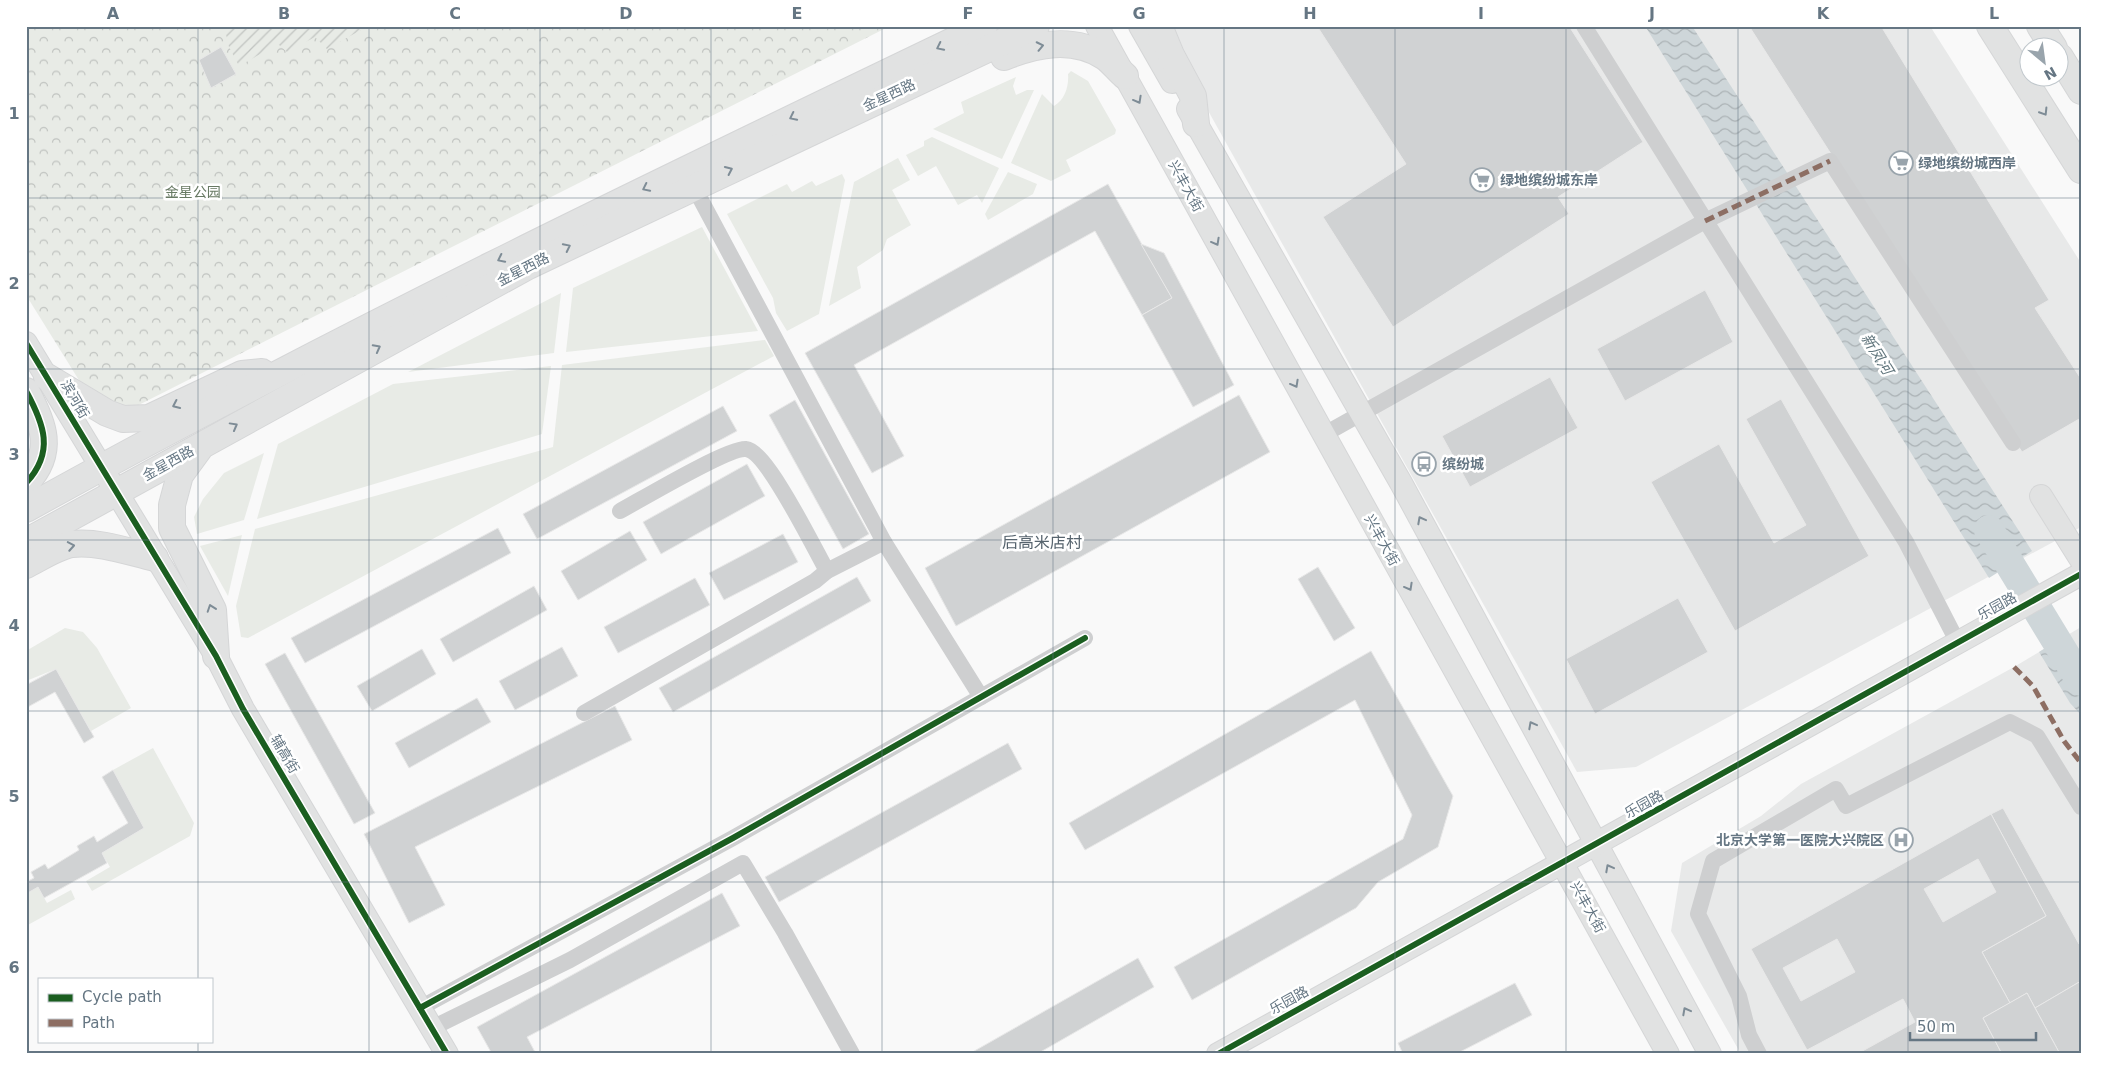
<svg xmlns="http://www.w3.org/2000/svg" width="2107" height="1080" viewBox="0 0 2107 1080" font-family="'DejaVu Sans','Noto Sans SC',sans-serif">
<defs>
<pattern id="park-crowns" width="20" height="18" patternUnits="userSpaceOnUse" patternTransform="scale(1.25)"><rect width="20" height="18" fill="#e8ebe6"/><path d="M2 6a3 3 0 1 1 6 0M12 15a3 3 0 1 1 6 0" fill="none" stroke="#c0c3c0"/></pattern>
<pattern id="garden-furrows" width="10" height="10" patternUnits="userSpaceOnUse" patternTransform="scale(1.25)"><rect width="10" height="10" fill="#e8ebe6"/><path d="M-1 1l2-2M0 10L10 0M9 11l2-2" fill="none" stroke="#c0c3c0"/></pattern>
<pattern id="water-waves" width="16" height="10" patternUnits="userSpaceOnUse" patternTransform="scale(1.25)"><rect width="16" height="10" fill="#ced6d9"/><path d="M0 5q4-4 8 0t8 0" fill="none" stroke="#abb2b5"/></pattern>
</defs>
<rect width="100%" height="100%" fill="#f9f9f9"/>
<g fill="#e8e9e9">
<polygon points="1172,26 1930,26 2081,263 2081,527 1636,767 1577,772 1167,37"/>
<polygon points="2081,627 2081,1054 1741,1054 1671,931 1682,863 1761,816 1801,784 2014,667"/>
</g>
<g fill="#e8ebe6">
<path d="M1071,71L1088,81L1116,130L1115,134L1066,160L1071,171L1051,181L1011,163L1042,94L1054,106C1065,100 1069,86 1068,74Z"/>
<polygon points="1016,77 1013,86 1016,95 1027,90 1034,90 1002,159 933,129 964,113 961,102"/>
<polygon points="932,137 999,168 982,203 977,195 958,205 936,166 918,176 906,155 924,146 924,141"/>
<polygon points="898,158 910,180 892,190 911,225 887,239 883,250 857,267 861,288 829,306 854,182"/>
<polygon points="1008,172 1037,184 1033,194 988,220 985,214"/>
<polygon points="842,174 845,180 819,314 787,331 776,313 773,298 727,214 787,184 792,192 812,181 816,186"/>
<polygon points="702,227 758,331 566,352 573,288"/>
<polygon points="561,293 554,353 408,372"/>
<polygon points="765,340 774,356 248,638 241,637 236,606 255,529 553,447 562,365"/>
<polygon points="551,366 542,434 257,519 278,444 393,384"/>
<polygon points="264,453 244,520 197,534 194,517 203,499 224,473"/>
<polygon points="242,535 228,596 200,546"/>
<polygon points="65,628 83,632 97,648 131,708 91,731 56,669 26,681 26,651"/>
<polygon points="153,748 194,823 190,836 92,891 86,881 110,867 102,853 144,828 113,770"/>
<polygon points="38,887 47,903 71,890 75,899 26,926 26,894"/>
</g>
<polygon fill="url(#park-crowns)" points="26,26 890,26 105,422 26,295"/>
<polygon fill="url(#garden-furrows)" points="224,26 368,26 327,49 315,37 287,52 278,44 239,66 229,47"/>
<g fill="url(#water-waves)">
<polygon points="1645,26 1692,26 2032,551 1989,578"/>
<polygon points="2061,638 2081,667 2081,715 2070,703 2039,652"/>
</g>
<g fill="none" stroke-linecap="round" stroke-linejoin="round">
<polyline stroke="#ced6d9" stroke-width="30" points="1989,530 2081,681"/>
</g>
<g fill="#d0d2d3" stroke="#e8e8e8" fill-rule="evenodd">
<polygon points="1317,26 1569,26 1643,142 1558,197 1569,214 1393,327 1323,217 1406,164"/>
<polygon points="1749,26 1881,26 2049,300 2035,308 2081,379 2081,418 2022,452"/>
<polygon points="221,47 236,74 211,88 199,60"/>
<polygon points="1108,184 1172,298 1142,315 1095,231 854,365 904,456 872,473 805,353"/>
<polygon points="1141,244 1164,253 1234,385 1193,407 1142,315 1172,298"/>
<polygon points="1705,290 1733,342 1625,401 1597,349"/>
<polygon points="1550,377 1578,428 1470,487 1442,436"/>
<polygon points="1239,395 1270,452 956,626 925,568"/>
<polygon points="1781,399 1869,556 1735,631 1651,482 1719,444 1774,543 1806,525 1746,419"/>
<polygon points="795,400 869,534 843,549 769,415"/>
<polygon points="723,406 737,431 537,539 523,514"/>
<polygon points="747,464 765,496 661,554 643,522"/>
<polygon points="498,528 511,553 305,663 291,638"/>
<polygon points="630,531 647,560 578,600 561,571"/>
<polygon points="783,534 798,562 724,600 709,573"/>
<polygon points="1318,567 1355,628 1334,641 1298,579"/>
<polygon points="857,577 871,601 673,712 659,688"/>
<polygon points="695,578 710,605 618,653 604,627"/>
<polygon points="534,586 547,610 453,662 440,639"/>
<polygon points="1678,598 1708,652 1595,714 1566,659"/>
<polygon points="562,647 578,676 515,710 499,681"/>
<polygon points="422,649 436,674 372,711 357,686"/>
<polygon points="1371,651 1453,796 1438,847 1378,882 1356,908 1192,1000 1174,967 1403,839 1412,815 1355,700 1085,850 1069,823"/>
<polygon points="285,653 375,813 354,824 265,664"/>
<polygon points="56,669 94,737 84,743 55,692 26,708 26,685"/>
<polygon points="477,698 491,722 409,768 395,743"/>
<polygon points="615,706 632,740 415,847 445,905 409,923 364,834"/>
<polygon points="1008,743 1022,769 779,902 765,877"/>
<polygon points="113,770 144,828 102,853 107,863 44,898 38,887 26,894 26,882 34,878 31,872 45,864 48,869 79,850 77,846 94,836 97,842 128,823 102,777"/>
<polygon points="2003,808 2079,944 2081,942 2081,981 2035,1008 2027,993 2010,1003 1982,952 2046,916 1991,814"/>
<path d="M1991,814L2046,916L1982,952L2010,1003L1983,1018L2002,1054H1857L1915,1022L1903,999L1807,1050L1751,949ZM1978,859L1996,892L1943,922L1924,889ZM1837,939L1855,972L1801,1001L1783,968Z"/>
<polygon points="722,893 740,926 527,1037 536,1054 492,1054 477,1027"/>
<polygon points="1138,958 1154,987 1037,1054 969,1054"/>
<polygon points="2081,981 2081,1054 2060,1054 2035,1008"/>
<polygon points="1515,983 1532,1015 1456,1054 1403,1054 1398,1043"/>
<polygon points="2027,993 2035,1008 2060,1054 2002,1054 1983,1018"/>
</g>
<g fill="none" stroke-linecap="round" stroke-linejoin="round">
<g stroke="#d5d6d7" stroke-width="24">
<g id="secondary">
<polyline points="1097,26 1668,1054"/>
<polyline points="1140,26 1172,82"/>
<polyline points="1188,109 1401,483 1710,1054"/>
<polyline points="26,343 216,656 243,709 447,1054"/>
<polyline points="2041,496 2081,560"/>
<polyline points="1218,1054 2081,574"/>
</g>
</g>
<g stroke="#d5d6d7" stroke-width="28">
<g id="primary">
<polyline points="1159,26 1171,55 1193,96 1196,124"/>
<polyline points="1990,26 2081,170"/>
<polyline points="2040,26 2054,48"/>
<path d="M1004,57C1036,44 1073,36 1105,57C1112,62 1118,70 1125,76"/>
<polyline points="2060,57 2081,91"/>
<polyline points="47,377 107,413 123,419 149,418 242,374 262,372"/>
<path d="M26,391C44,424 55,452 26,483"/>
<polyline points="199,449 180,475 172,505 172,528 213,610 216,656"/>
<path d="M26,509C339,335 661,181 984,26"/>
<polyline points="26,542 528,266 1036,26"/>
<path d="M26,565C40,558 56,547 72,544C99,541 129,552 155,558"/>
</g>
</g>
<g stroke="#cecfd0" stroke-width="16">
<polyline points="1584,26 1906,542 1958,643"/>
<polyline points="1323,435 1705,221 1830,161 2013,443"/>
<path d="M620,511C642,499 729,447 746,449C767,451 815,550 827,571"/>
<polyline points="884,542 981,697"/>
<polyline points="584,713 815,581 827,571 884,542 694,187"/>
<polyline points="420,1008 733,838 1085,638"/>
<polyline points="432,1028 570,960 743,863 785,933 852,1054"/>
<polyline points="1759,1054 1749,1035 1739,996 1698,914 1713,861 1836,789 1846,806 2010,722 2037,736 2081,807"/>
</g>
<use href="#secondary" stroke="#e1e2e2" stroke-width="22"/>
<use href="#primary" stroke="#e1e2e2" stroke-width="26"/>
<g stroke="#8d6e63" stroke-width="5" stroke-dasharray="10 5" stroke-linecap="butt">
<polyline points="1705,221 1830,161"/>
<polyline points="2014,667 2033,686 2064,741 2081,763"/>
</g>
<g stroke="#fff" stroke-width="9">
<g id="cycleway">
<polyline points="26,343 216,656 243,709 447,1054"/>
<path d="M26,391C44,424 55,452 26,483"/>
<polyline points="420,1008 733,838 1085,638"/>
<polyline points="1218,1054 2081,574"/>
</g>
</g>
<use href="#cycleway" stroke="#1b5e20" stroke-width="6"/>
</g>
<defs><path id="oneway-chevron" d="M-2-3.5L2.5 0L-2 3.5" fill="none" stroke-width="1.6" stroke-linecap="round" stroke-linejoin="round" transform="scale(1.25)"/></defs>
<g stroke="#7e8c96">
<use href="#oneway-chevron" transform="translate(1040 46) rotate(-12)"/>
<use href="#oneway-chevron" transform="translate(940 47) rotate(154)"/>
<use href="#oneway-chevron" transform="translate(1138 100) rotate(61)"/>
<use href="#oneway-chevron" transform="translate(2044 112) rotate(58)"/>
<use href="#oneway-chevron" transform="translate(793 117) rotate(154)"/>
<use href="#oneway-chevron" transform="translate(729 170) rotate(-25)"/>
<use href="#oneway-chevron" transform="translate(646 188) rotate(154)"/>
<use href="#oneway-chevron" transform="translate(1216 242) rotate(61)"/>
<use href="#oneway-chevron" transform="translate(567 247) rotate(-26)"/>
<use href="#oneway-chevron" transform="translate(501 259) rotate(154)"/>
<use href="#oneway-chevron" transform="translate(377 348) rotate(-28)"/>
<use href="#oneway-chevron" transform="translate(1295 384) rotate(61)"/>
<use href="#oneway-chevron" transform="translate(176 405) rotate(155)"/>
<use href="#oneway-chevron" transform="translate(234 426) rotate(-29)"/>
<use href="#oneway-chevron" transform="translate(1421 520) rotate(-118)"/>
<use href="#oneway-chevron" transform="translate(71 546) rotate(-10)"/>
<use href="#oneway-chevron" transform="translate(1409 587) rotate(61)"/>
<use href="#oneway-chevron" transform="translate(211 608) rotate(-109)"/>
<use href="#oneway-chevron" transform="translate(1532 725) rotate(-118)"/>
<use href="#oneway-chevron" transform="translate(1609 868) rotate(-118)"/>
<use href="#oneway-chevron" transform="translate(1686 1011) rotate(-118)"/>
</g>
<path fill="none" stroke="#657683" stroke-width="1" stroke-opacity="0.55" d="M198,26V979M369,26V1054M540,26V1054M711,26V1054M882,26V1054M1053,26V1054M1224,26V1054M1395,26V1054M1566,26V1054M1738,26V1054M1908,26V1054M26,198H2081M26,369H2081M26,540H2081M26,711H2081M26,882H2081M198,1041V1054"/>
<defs>
<g id="supermarket-ring" transform="scale(1.25)"><circle r="9.5" fill="#fff" stroke="#99a4ac" stroke-width="1.5"/><path d="M-6-5.5h2.5l.6 2H6L4.5 2H-2.5L-4.4-4H-6ZM-1.5 3.2a1.3 1.3 0 1 0 .1 0ZM3 3.2a1.3 1.3 0 1 0 .1 0Z" fill="#99a4ac"/></g>
<g id="bus-ring" transform="scale(1.25)"><circle r="9.5" fill="#fff" stroke="#99a4ac" stroke-width="1.5"/><path d="M-5-6H5V4H4V6H2V4H-2V6H-4V4H-5ZM-3.5-4V0h7V-4ZM-3.5 1.2v1.5H-2V1.2ZM2 1.2v1.5H3.5V1.2Z" fill="#99a4ac"/></g>
<g id="hospital-ring" transform="scale(1.25)"><circle r="9.5" fill="#fff" stroke="#99a4ac" stroke-width="1.5"/><path d="M-5-5h3v3.5h4V-5h3V5h-3V1.5h-4V5h-3Z" fill="#99a4ac"/></g>
</defs>
<g fill-rule="evenodd">
<use href="#supermarket-ring" x="1901" y="163"/>
<use href="#supermarket-ring" x="1482" y="180"/>
<use href="#bus-ring" x="1424" y="464"/>
<use href="#hospital-ring" x="1901" y="840"/>
</g>
<g text-anchor="middle" stroke-width="5" stroke-linejoin="round" paint-order="stroke">
<g font-size="14" fill="#657683" stroke="#fff">
<text transform="translate(889 95) rotate(-25)" y="5">金星西路</text>
<text transform="translate(1186 186) rotate(61)" y="5">兴丰大街</text>
<text transform="translate(523 269) rotate(-27)" y="5">金星西路</text>
<text transform="translate(75 399) rotate(60)" y="5">滨河街</text>
<text transform="translate(168 463) rotate(-29)" y="5">金星西路</text>
<text transform="translate(1382 540) rotate(61)" y="5">兴丰大街</text>
<text transform="translate(1997 606) rotate(-29)" y="5">乐园路</text>
<text transform="translate(285 754) rotate(59)" y="5">辅高街</text>
<text transform="translate(1644 804) rotate(-29)" y="5">乐园路</text>
<text transform="translate(1588 907) rotate(61)" y="5">兴丰大街</text>
<text transform="translate(1289 1000) rotate(-29)" y="5">乐园路</text>
</g>
<g font-size="14" font-weight="bold" fill="#657683" stroke="#fff" text-anchor="start">
<text x="1918" y="168">绿地缤纷城西岸</text>
<text x="1500" y="185">绿地缤纷城东岸</text>
<text x="1442" y="469">缤纷城</text>
<text x="1884" y="845" text-anchor="end">北京大学第一医院大兴院区</text>
</g>
<g font-size="14" fill="#687a64" stroke="#fff">
<text x="193" y="197">金星公园</text>
</g>
<g font-size="15" font-style="italic" fill="#60757c" stroke="#fff">
<text transform="translate(1877 354) rotate(58)" y="5">新凤河</text>
</g>
<g font-size="16" fill="#57646e" stroke="#fff">
<text x="1042" y="548">后高米店村</text>
</g>
</g>
<rect width="2107" height="1080" fill="none" stroke="#ffffff" stroke-width="55"/>
<rect x="38" y="978" width="175" height="65" fill="#ffffff" stroke="#c1c8cd"/>
<rect x="48" y="994" width="25" height="8" fill="#1b5e20" stroke="#c1c8cd"/>
<text x="82" y="1002" font-size="15" fill="#657683">Cycle path</text>
<rect x="48" y="1019" width="25" height="8" fill="#8d6e63" stroke="#c1c8cd"/>
<text x="82" y="1028" font-size="15" fill="#657683">Path</text>
<g transform="translate(2044 62) rotate(151)"><circle r="24" fill="#ffffff" stroke="#c1c8cd"/>
<path d="M0-4L9 19L0 12L-9 19Z" fill="#99a4ac"/>
<text y="-8" font-size="14" font-weight="bold" text-anchor="middle" fill="#657683">N</text>
</g>
<path d="M1910 1032v8h126v-8" fill="none" stroke="#657683" stroke-width="2.5"/>
<text x="1917" y="1032" font-size="15" fill="#657683" stroke="#ffffff" stroke-width="4" paint-order="stroke">50 m</text>
<rect x="28" y="28" width="2052" height="1024" fill="none" stroke="#657683" stroke-width="2"/>
<g font-size="16" text-anchor="middle" font-weight="bold" fill="#657683">
<text x="113" y="19">A</text>
<text x="284" y="19">B</text>
<text x="455" y="19">C</text>
<text x="626" y="19">D</text>
<text x="797" y="19">E</text>
<text x="968" y="19">F</text>
<text x="1139" y="19">G</text>
<text x="1310" y="19">H</text>
<text x="1481" y="19">I</text>
<text x="1652" y="19">J</text>
<text x="1823" y="19">K</text>
<text x="1994" y="19">L</text>
<text x="14" y="119">1</text>
<text x="14" y="289">2</text>
<text x="14" y="460">3</text>
<text x="14" y="631">4</text>
<text x="14" y="802">5</text>
<text x="14" y="973">6</text>
</g>
</svg>
